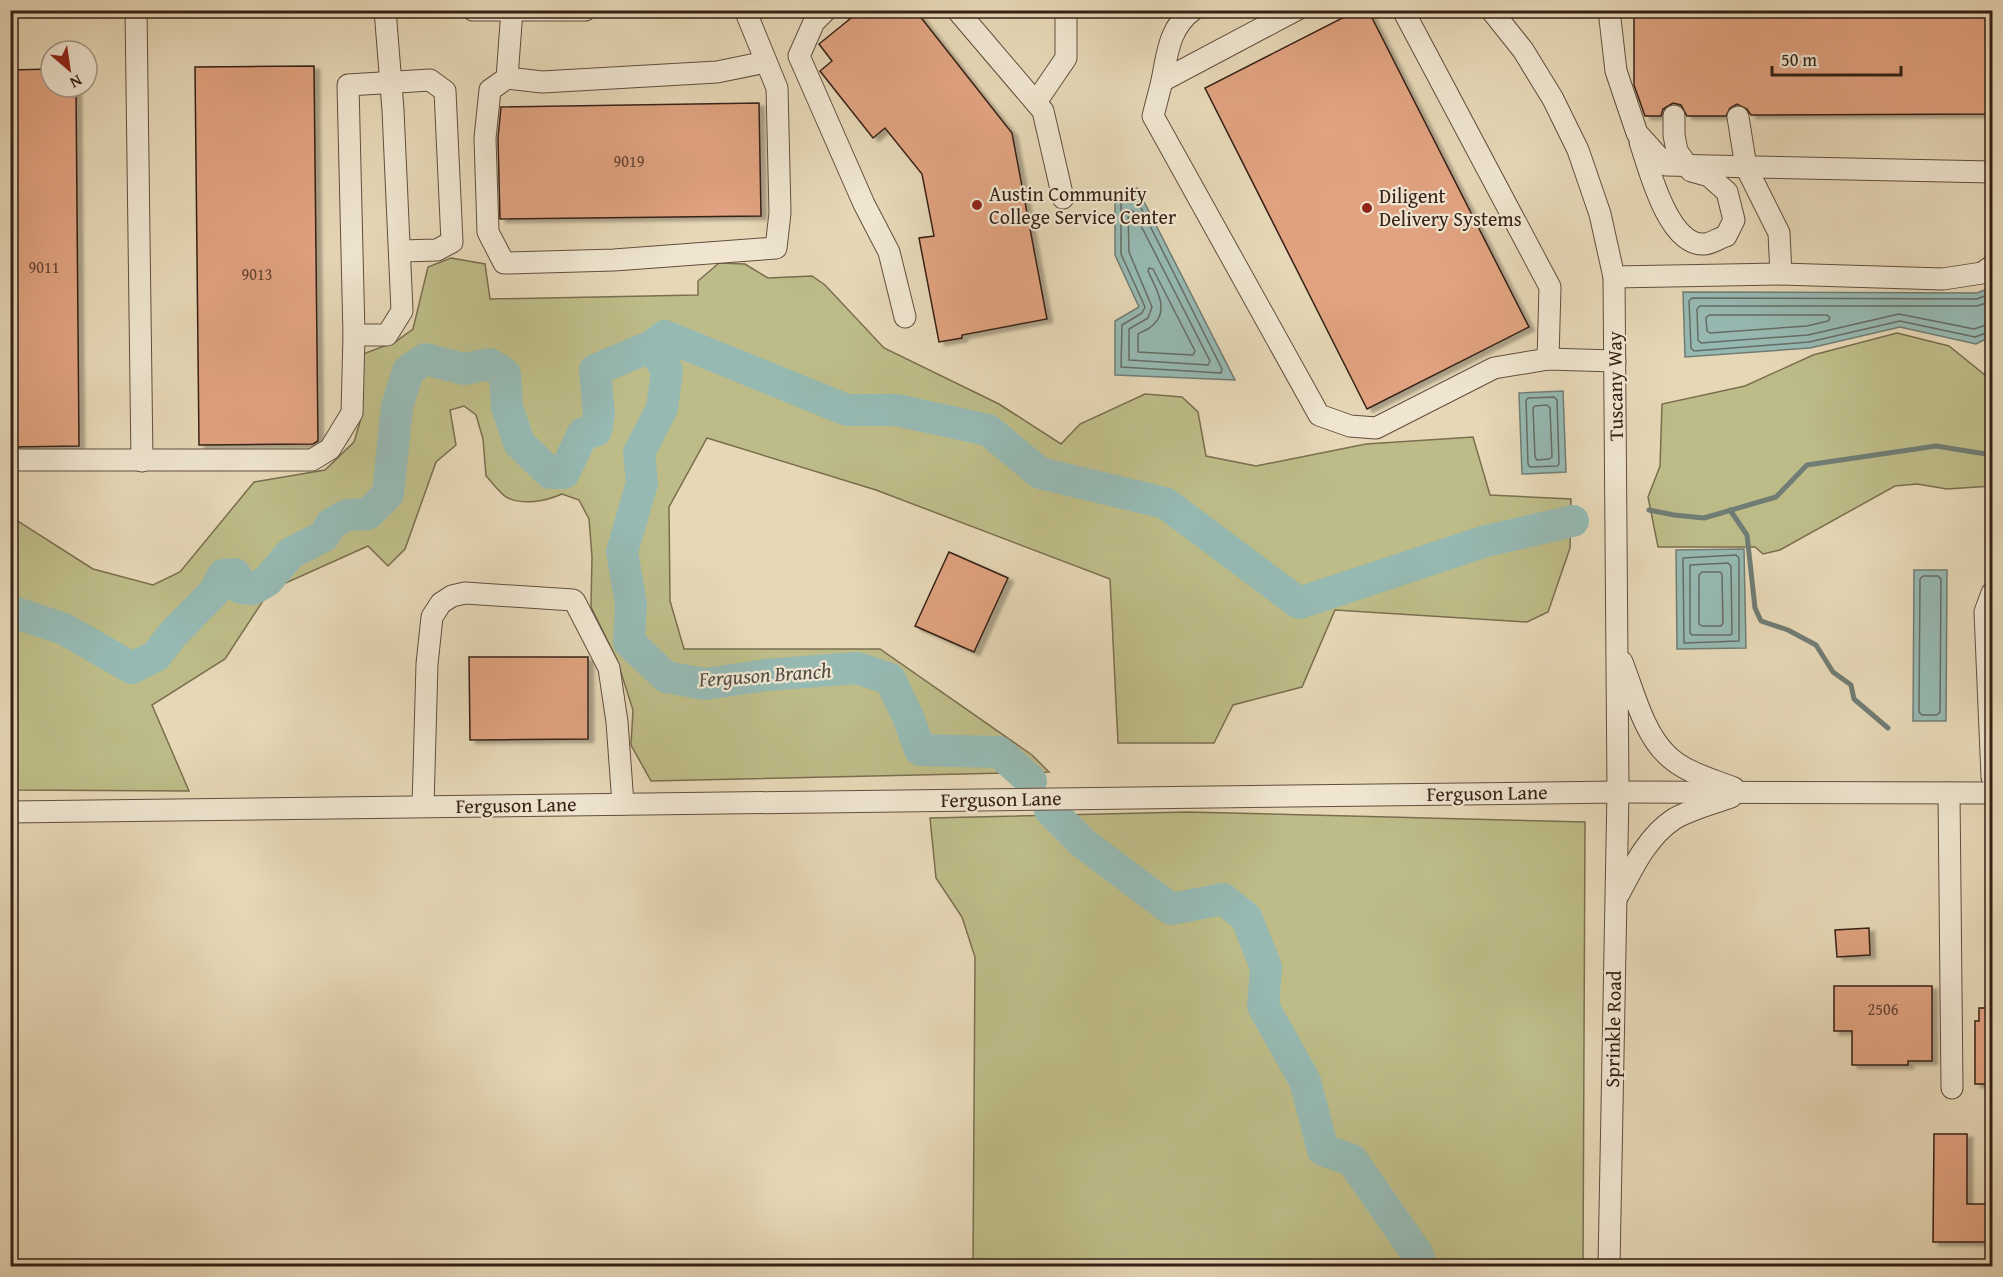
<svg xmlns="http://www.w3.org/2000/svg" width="2003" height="1277" viewBox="0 0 2003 1277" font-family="'Gentium Book Plus',serif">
<defs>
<filter id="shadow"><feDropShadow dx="5.5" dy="3.5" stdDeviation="1.5" flood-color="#0004"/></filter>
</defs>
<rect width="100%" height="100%" fill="#e6d7b6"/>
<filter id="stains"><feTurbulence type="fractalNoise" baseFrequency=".00333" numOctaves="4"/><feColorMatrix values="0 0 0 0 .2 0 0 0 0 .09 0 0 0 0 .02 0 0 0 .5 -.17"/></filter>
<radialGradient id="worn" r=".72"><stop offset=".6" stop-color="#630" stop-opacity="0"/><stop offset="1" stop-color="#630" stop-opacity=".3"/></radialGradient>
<g fill="#bdbc88" stroke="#7a6e4f" stroke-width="1.5">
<path d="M451,258L485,264L490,299L698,295V281L719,263L745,264L768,278L812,276L825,285L884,348L999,404L1061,444L1080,424L1145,394L1182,397L1198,412L1206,456L1256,466L1366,444L1473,437L1490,495L1571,499L1570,548L1548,612L1527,622L1335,610L1302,687L1233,705L1214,743H1118L1110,579L876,490L707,438L669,507L670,601L684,649H880L1032,755L1049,772L651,781L631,745L633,710L617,660L591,607L592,557L589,519L579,500L562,494C546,501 523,506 506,497C499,492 492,482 486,476L483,439L476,415L464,406L450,410L456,445L436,462L405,549L388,566L368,546L270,590L225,659L152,705L189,791L11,790L10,516L93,569L153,585L180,572L254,482L325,470L354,442L360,422L363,354L395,342L413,329L428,267Z"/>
<polygon points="1897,333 1949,346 1985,375 1992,371 1992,486 1947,489 1917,484 1895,486 1780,550 1763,554 1755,547 1658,547 1648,497 1660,466 1662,404 1745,386 1813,355"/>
<polygon points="1188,812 1585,822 1583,1266 973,1266 975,957 962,917 936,878 930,818"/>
</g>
<g fill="#96b9b2" stroke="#707c74" stroke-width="1.5">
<polygon points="1137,188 1235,380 1115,375 1115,321 1139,307 1115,255 1115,198"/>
<polygon points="1992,287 1992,336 1976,344 1900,327 1810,348 1685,357 1683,292 1977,293"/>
<polygon points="1563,391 1566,472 1522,474 1519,393"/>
<polygon points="1744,549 1746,648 1677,649 1676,550"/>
<polygon points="1914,570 1947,570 1946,721 1913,721"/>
</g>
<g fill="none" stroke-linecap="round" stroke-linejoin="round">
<g stroke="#666c64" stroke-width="1.5">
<polygon points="1132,197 1136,198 1222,369 1221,373 1121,367 1122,325 1142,313 1145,307 1121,254 1121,203"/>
<polygon points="1131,210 1134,212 1210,361 1208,365 1129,360 1129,329 1148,318 1152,307 1129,252 1128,213"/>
<path d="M1149,268L1153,269L1195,351L1193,355L1138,352V334C1143,331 1150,329 1154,324C1170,309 1155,287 1148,271Z"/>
<polyline points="1992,293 1977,299 1692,298 1689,301 1691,348 1694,351 1809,342 1900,321 1975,337 1992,331"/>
<polyline points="1992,301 1977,306 1700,306 1697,309 1698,340 1701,343 1808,335 1899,314 1974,329 1992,323"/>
<polygon points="1709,315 1827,315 1830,318 1828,321 1807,326 1710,333 1707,331 1706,318"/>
<polygon points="1554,397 1557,400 1559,464 1557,466 1530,467 1528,464 1526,400 1528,398"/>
<polygon points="1547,405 1550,408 1552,457 1549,459 1537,460 1535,457 1533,408 1535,406"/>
<polygon points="1736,555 1739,558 1739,641 1684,643 1683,558"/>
<polygon points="1728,563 1731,566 1732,634 1729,635 1692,635 1690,633 1690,565"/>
<polygon points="1702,572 1720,572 1722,574 1723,623 1721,626 1702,626 1699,624 1699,575"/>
<polygon points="1923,576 1938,576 1941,579 1940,712 1937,715 1922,715 1919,712 1920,579"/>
</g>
<g stroke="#707c74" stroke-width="5">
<polyline points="1649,510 1674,515 1704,518 1776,497 1807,465 1936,446 1992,455"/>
<polyline points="1730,510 1747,535 1755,608 1761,621 1788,630 1816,645 1833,672 1851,685 1854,699 1888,728"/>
</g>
<g stroke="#96b9b2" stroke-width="32">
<polyline points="652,346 667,371 662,408 639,453 642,483 622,552 631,604 629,642 666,677 705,684 766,675 857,668 890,679 908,717 920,750 999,752 1031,781"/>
<polyline points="10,611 64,629 132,668 156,656 172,635 215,591 223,575 235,574 241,588 253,589 267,581 291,553 324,536 331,524 347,515 368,514 388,494 397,407 408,371 425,359 464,369 490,364 505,374 507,407 519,443 550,473 564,473 583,433 596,431 599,414 595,370 652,346 665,336 847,410 896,410 988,430 1040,473 1165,503 1299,603 1486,541 1573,521"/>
<polyline points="1050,810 1083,843 1171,909 1223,899 1246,917 1266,967 1263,1006 1305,1081 1323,1150 1352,1160 1418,1255 1420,1266"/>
</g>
</g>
<g fill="#e0a280" stroke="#362016" stroke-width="1.5" filter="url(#shadow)">
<polygon points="861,10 915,10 1012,133 1047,319 962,335 962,338 939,342 919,238 934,236 922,174 885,128 873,138 820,71 832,61 819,44"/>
<polygon points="1358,10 1368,10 1529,327 1367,409 1205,88"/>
<polygon points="1634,10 1992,10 1992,114 1751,115 1747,109 1737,104 1730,108 1726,116 1687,116 1681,105 1673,103 1663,109 1661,116 1645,116 1634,85"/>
<polygon points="314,66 318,441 313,444 199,445 195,67"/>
<polygon points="51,69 51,87 76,87 79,446 10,447 10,70"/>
<polygon points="759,103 761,216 500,219 498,138 501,107"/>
<polygon points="949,552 1008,578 974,652 915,626"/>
<polygon points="469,657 588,657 588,739 470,740"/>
<polygon points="1869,928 1870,955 1837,957 1835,930"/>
<polygon points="1834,986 1932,986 1932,1061 1908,1061 1908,1065 1852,1065 1852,1031 1834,1031"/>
<polygon points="1979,1008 1992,1008 1992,1084 1975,1084 1975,1021 1979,1021"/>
<polygon points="1934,1134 1967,1134 1967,1204 1992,1204 1992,1242 1933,1242"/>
</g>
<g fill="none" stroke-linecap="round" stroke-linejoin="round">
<g stroke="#624e3e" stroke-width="23">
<g id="minor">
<polyline points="136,10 142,461"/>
<polyline points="473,10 585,10"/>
<polyline points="512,10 507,78 490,90 485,138 488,232 504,263 614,260 776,248 780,213 777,88 745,10"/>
<polyline points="826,10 814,22 799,56 864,204 889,252 905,317"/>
<polyline points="957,10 1043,111 1063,198"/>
<polyline points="1296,10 1162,81 1153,116 1319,415 1350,426 1376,428 1494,368 1548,359 1615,361"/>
<polyline points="1403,10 1550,287 1548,359"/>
<polyline points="1491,10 1523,50 1553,99 1578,150 1600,214 1614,277 1618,792 1609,1266"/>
<polyline points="1609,10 1616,71 1637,133 1666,165 1992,172"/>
<polyline points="507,78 542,82 717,72 766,62"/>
<path d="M1162,81C1167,55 1169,27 1193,10"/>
<polyline points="1036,102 1066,58 1066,10"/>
<polyline points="1738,117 1746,167 1779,233 1781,274"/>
<path d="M1640,142C1649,168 1668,246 1704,244C1711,244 1719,238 1726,236L1734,220L1727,192L1709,176L1691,171L1677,151L1674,135V116"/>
<polyline points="1614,277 1781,274 1943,279 1982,273 1992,266"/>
<polyline points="354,335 348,85 430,80 445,91 452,242 437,250 401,251"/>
<polyline points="10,460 312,460 330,449 352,413 354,335 387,335 402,311 393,110 385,10"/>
<polyline points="1992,593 1985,612 1992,777"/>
<path d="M1622,662C1634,692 1643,732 1667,755C1684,772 1711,779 1734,788"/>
<polyline points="1949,793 1952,1088"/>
<polyline points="423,806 427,664 432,617 441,603 452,596 465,593 573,600 575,602 609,668 617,722 623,804"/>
<polyline points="10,812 1618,792 1992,793"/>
<path d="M1619,894C1633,867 1648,836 1674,819C1691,809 1712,804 1731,797"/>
</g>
</g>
<use href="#minor" stroke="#efe5d0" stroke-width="21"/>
</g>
<g fill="#8f2418" stroke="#efe5d0" stroke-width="2">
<circle cx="977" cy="205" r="6"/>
<circle cx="1367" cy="208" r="6"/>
</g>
<g text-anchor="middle" stroke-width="4.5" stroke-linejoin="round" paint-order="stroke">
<g font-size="16" fill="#604030">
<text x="629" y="167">9019</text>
<text x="44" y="273">9011</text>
<text x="257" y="280">9013</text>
<text x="1883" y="1015">2506</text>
</g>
<g font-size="20" fill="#362016" stroke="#efe5d0" text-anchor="start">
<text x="989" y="201">Austin Community<tspan x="989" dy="23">College Service Center</tspan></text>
<text x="1379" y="203">Diligent<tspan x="1379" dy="23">Delivery Systems</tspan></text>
</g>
<g font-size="20" fill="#362016" stroke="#efe5d0">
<text transform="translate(1615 386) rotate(-91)" y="7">Tuscany Way</text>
<text transform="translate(1487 793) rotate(-1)" y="7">Ferguson Lane</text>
<text transform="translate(1001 799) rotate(-1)" y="7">Ferguson Lane</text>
<text transform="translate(516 805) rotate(-1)" y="7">Ferguson Lane</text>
<text transform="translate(1613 1029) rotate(-89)" y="7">Sprinkle Road</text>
</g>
<g font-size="21" font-style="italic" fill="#534e45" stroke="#efe5d0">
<text transform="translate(765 675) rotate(-4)" y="7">Ferguson Branch</text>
</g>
</g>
<rect width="2003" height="1277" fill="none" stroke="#e6d7b6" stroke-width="36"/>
<rect x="12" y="12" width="1979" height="1253" fill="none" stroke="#362016" stroke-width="3"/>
<rect x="18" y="18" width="1967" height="1241" fill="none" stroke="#362016" stroke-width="1.5"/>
<g transform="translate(69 69) rotate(151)"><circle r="28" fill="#efe5d0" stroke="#a59686" stroke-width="1.5"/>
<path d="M0-4.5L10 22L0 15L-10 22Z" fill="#8f2418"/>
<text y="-9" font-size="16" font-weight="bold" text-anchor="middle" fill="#362016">N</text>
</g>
<path d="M1772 66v9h129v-9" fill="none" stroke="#362016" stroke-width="3"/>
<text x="1781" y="66" font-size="18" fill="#362016" stroke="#efe5d0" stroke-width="4.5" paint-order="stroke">50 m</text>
<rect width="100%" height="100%" filter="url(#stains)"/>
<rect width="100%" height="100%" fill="url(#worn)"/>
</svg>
